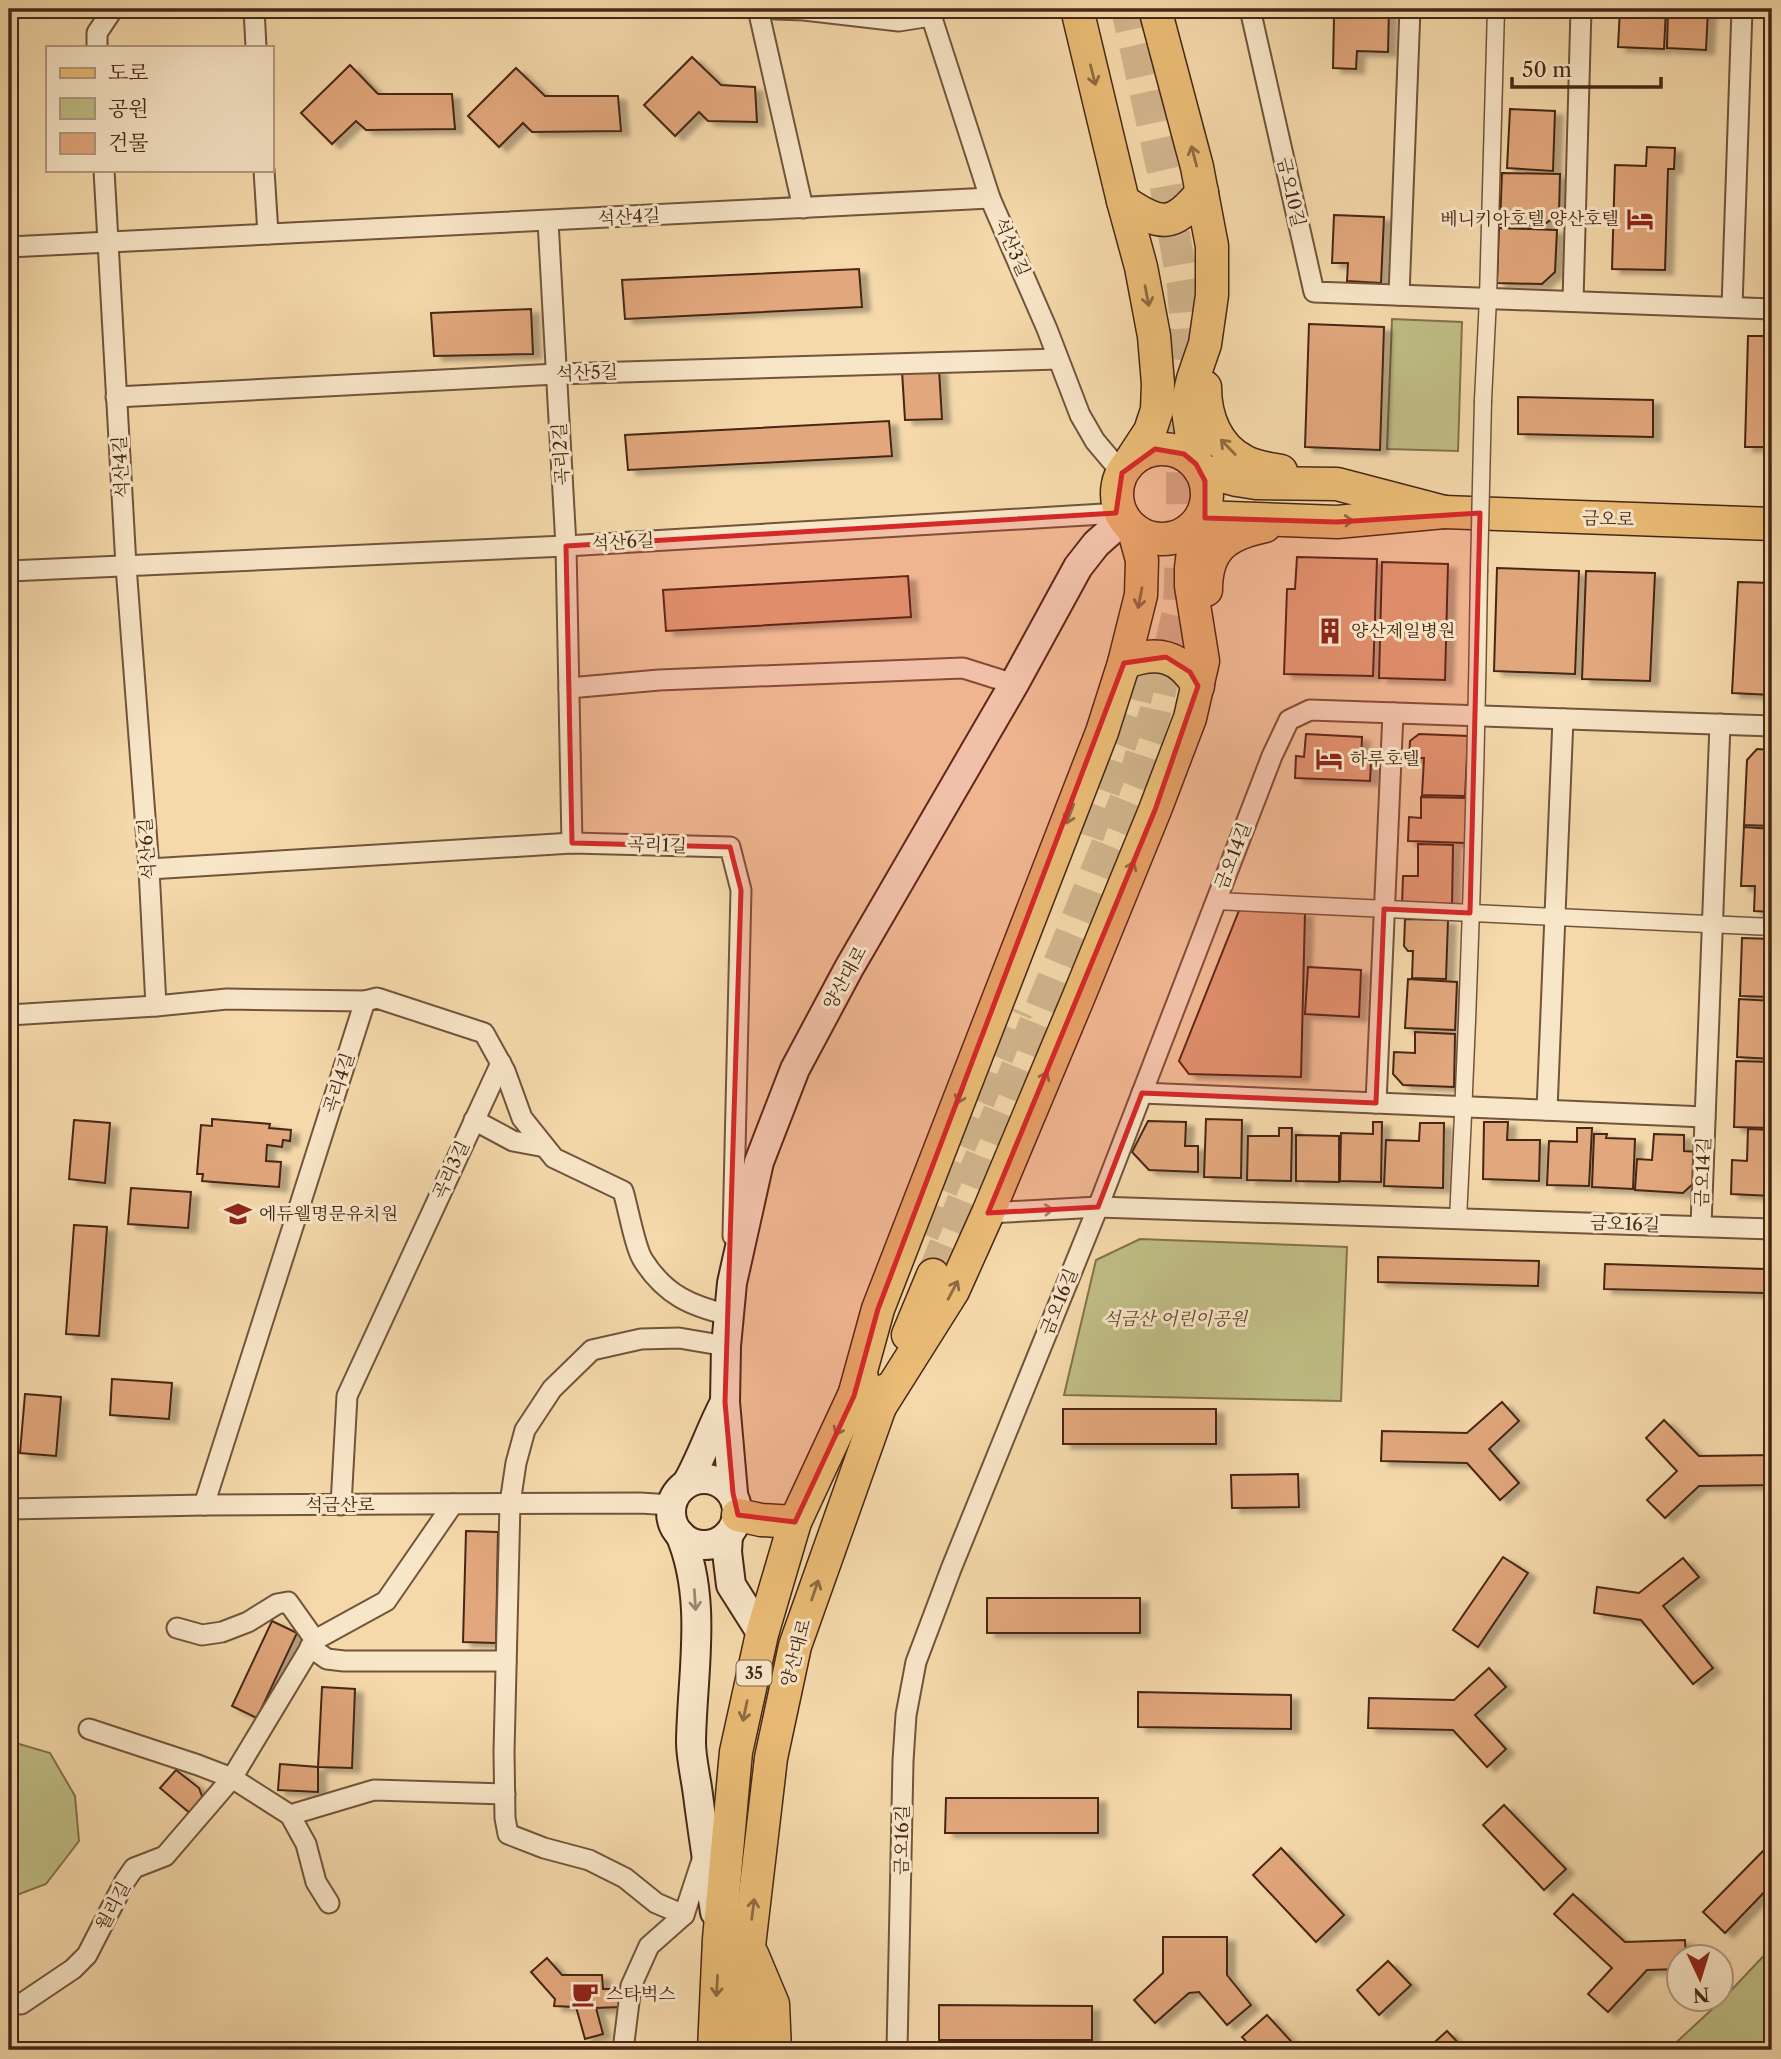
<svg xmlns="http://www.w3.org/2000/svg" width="1781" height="2059" viewBox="0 0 1781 2059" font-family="'Libre Caslon Text','Noto Serif KR',serif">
<defs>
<filter id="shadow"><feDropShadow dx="8" dy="4.5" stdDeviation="2" flood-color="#0004"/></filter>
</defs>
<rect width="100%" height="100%" fill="#f5d9ab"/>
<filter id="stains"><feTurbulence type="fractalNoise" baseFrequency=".00286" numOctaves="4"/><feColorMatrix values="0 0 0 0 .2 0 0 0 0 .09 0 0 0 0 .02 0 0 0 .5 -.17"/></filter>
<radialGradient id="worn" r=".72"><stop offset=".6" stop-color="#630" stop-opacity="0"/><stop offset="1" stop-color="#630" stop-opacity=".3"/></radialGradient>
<g fill="#c0be86" stroke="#83724e" stroke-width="2">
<polygon points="1392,319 1462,322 1458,451 1387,449"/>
<polygon points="1140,1239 1347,1247 1341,1401 1064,1395 1096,1260"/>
<polygon points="9,1741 50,1753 75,1796 79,1841 46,1884 9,1898"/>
<polygon points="1772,1947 1772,2050 1668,2050 1722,2000"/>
</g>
<g fill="#e2a77c" stroke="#462716" stroke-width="2" filter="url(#shadow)">
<polygon points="1347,9 1389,9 1388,52 1357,51 1356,69 1333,68 1334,17 1347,18"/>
<polygon points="1620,9 1666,9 1664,49 1618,47"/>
<polygon points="1668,9 1708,9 1706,50 1667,48"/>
<polygon points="692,57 721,85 755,87 757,122 708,121 699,112 675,136 644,105"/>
<polygon points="350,65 378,94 452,94 455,129 366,130 356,121 332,144 301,113"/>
<polygon points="516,68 545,96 618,96 621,131 532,132 523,123 499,147 468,116"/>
<polygon points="1510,109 1555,111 1553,171 1507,168"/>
<polygon points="1647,147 1675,148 1674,169 1668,169 1665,270 1612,269 1615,165 1646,166"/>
<polygon points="1502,173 1560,174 1559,213 1544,225 1500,224"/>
<polygon points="1334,215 1384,217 1381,283 1347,281 1348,263 1332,263"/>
<polygon points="1499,228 1557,230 1555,272 1542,284 1497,283"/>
<polygon points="859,269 862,307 625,319 622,280"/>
<polygon points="531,309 533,354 434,356 431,313"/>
<polygon points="1309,324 1384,327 1380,450 1305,447"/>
<polygon points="1748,336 1772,336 1772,447 1745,447"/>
<polygon points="939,369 942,419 905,420 902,371"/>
<polygon points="1518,397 1653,400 1653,437 1518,434"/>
<polygon points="889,421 892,456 628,470 625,435"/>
<polygon points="1297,557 1377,559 1373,676 1284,674 1287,589 1295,589"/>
<polygon points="1382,562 1448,564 1445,680 1379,678"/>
<polygon points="1497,568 1579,571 1575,674 1494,671"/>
<polygon points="1586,571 1655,573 1650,681 1582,679"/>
<polygon points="908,576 911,617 666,631 663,590"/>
<polygon points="1738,582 1772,583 1772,695 1732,693"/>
<polygon points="1306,734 1362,737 1361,762 1371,762 1370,781 1295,778 1296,756 1304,757"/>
<polygon points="1419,734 1468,736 1465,796 1422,795 1424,758 1409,758 1410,741"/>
<polygon points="1757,749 1772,750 1772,826 1744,825 1747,760"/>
<polygon points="1421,797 1467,798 1466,843 1408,841 1409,817 1421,818"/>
<polygon points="1744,827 1772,829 1772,912 1754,911 1755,886 1741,886"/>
<polygon points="1418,844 1453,845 1452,907 1402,906 1403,876 1418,876"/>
<polygon points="1240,908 1305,912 1301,1077 1189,1074 1179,1061"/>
<polygon points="1405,919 1448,920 1446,979 1412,978 1413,951 1408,951 1404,946"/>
<polygon points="1742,938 1772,939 1772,997 1740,996"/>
<polygon points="1308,967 1361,970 1359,1017 1305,1014"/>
<polygon points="1408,979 1457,982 1455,1030 1405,1028"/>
<polygon points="1739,999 1772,1001 1772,1059 1737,1057"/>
<polygon points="1415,1032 1455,1034 1454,1087 1403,1085 1393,1074 1394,1052 1415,1053"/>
<polygon points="1736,1061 1772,1062 1772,1128 1734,1127"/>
<polygon points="212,1119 270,1124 269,1128 291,1130 290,1141 283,1140 282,1147 267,1145 266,1161 281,1162 279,1187 202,1181 203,1174 197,1174 201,1125 212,1126"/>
<polygon points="1206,1119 1242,1120 1241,1178 1204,1177"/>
<polygon points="74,1120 110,1123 105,1183 69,1179"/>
<polygon points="1148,1121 1186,1122 1185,1146 1198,1146 1198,1172 1149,1170 1132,1152"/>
<polygon points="1373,1122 1382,1122 1381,1182 1340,1181 1341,1133 1373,1134"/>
<polygon points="1484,1122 1508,1122 1507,1140 1540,1140 1539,1181 1483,1179"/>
<polygon points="1420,1123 1444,1123 1443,1188 1384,1186 1386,1140 1419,1141"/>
<polygon points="1279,1128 1292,1128 1291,1181 1247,1180 1248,1136 1279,1136"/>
<polygon points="1577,1128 1592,1128 1589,1186 1547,1185 1549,1141 1577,1142"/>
<polygon points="1748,1129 1772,1130 1772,1196 1731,1194 1732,1160 1747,1161"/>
<polygon points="1594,1134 1607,1134 1606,1138 1635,1139 1633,1189 1592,1187"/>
<polygon points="1654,1134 1684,1135 1684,1151 1699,1152 1697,1180 1683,1193 1635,1190 1637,1159 1652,1160"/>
<polygon points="1296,1135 1339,1136 1339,1182 1296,1181"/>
<polygon points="131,1188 191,1192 188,1228 128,1224"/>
<polygon points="74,1225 107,1227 99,1336 66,1334"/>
<polygon points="1378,1257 1539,1261 1538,1286 1378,1282"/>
<polygon points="1605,1264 1765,1269 1765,1293 1604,1289"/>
<polygon points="112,1379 172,1383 169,1419 110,1415"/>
<polygon points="25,1394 61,1397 56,1456 20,1453"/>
<polygon points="1502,1402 1519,1421 1489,1449 1519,1483 1500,1500 1467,1463 1381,1461 1382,1431 1467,1433"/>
<rect x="1063" y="1409" width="153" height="35"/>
<polygon points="1664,1420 1699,1456 1772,1455 1772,1485 1699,1486 1665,1518 1647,1500 1677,1471 1646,1438"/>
<polygon points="1298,1474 1299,1507 1232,1508 1231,1475"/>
<polygon points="466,1531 498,1532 496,1643 463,1642"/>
<polygon points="1503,1557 1528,1573 1478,1647 1453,1630"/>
<polygon points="1683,1558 1699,1577 1663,1606 1713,1668 1693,1684 1641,1620 1594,1613 1597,1587 1639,1593"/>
<rect x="987" y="1598" width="153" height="35"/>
<polygon points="272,1621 297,1633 257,1718 232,1706"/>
<polygon points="1489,1668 1506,1687 1475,1715 1506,1749 1487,1767 1453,1730 1368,1728 1369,1698 1454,1700"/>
<polygon points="322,1687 355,1689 352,1768 318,1767"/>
<polygon points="1138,1692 1291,1695 1291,1729 1138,1727"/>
<polygon points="1772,1733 1772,1750 1764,1740"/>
<polygon points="280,1764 318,1767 318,1792 278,1790"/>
<polygon points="176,1770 199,1788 203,1799 191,1814 160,1788"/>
<polygon points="946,1798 1098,1798 1098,1833 945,1833"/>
<polygon points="1504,1805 1566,1869 1544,1890 1483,1825"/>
<polygon points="1281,1848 1344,1915 1316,1942 1253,1875"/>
<polygon points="1766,1848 1772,1854 1772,1884 1725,1933 1703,1912"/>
<polygon points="1573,1894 1625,1942 1685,1940 1686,1958 1680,1958 1680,1969 1647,1970 1608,2012 1588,1994 1612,1968 1554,1914"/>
<polygon points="1163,1937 1227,1937 1227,1975 1251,2005 1227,2025 1199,1992 1189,1993 1155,2023 1134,2000 1163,1973"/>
<polygon points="547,1958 562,1975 602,1975 603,1989 620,1989 620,2007 596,2008 603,2034 585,2039 576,2007 554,2006 555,1999 531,1972"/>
<polygon points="1388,1961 1411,1985 1379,2015 1357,1990"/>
<polygon points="939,2005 1092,2006 1092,2040 939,2040"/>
<polygon points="1267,2015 1299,2050 1254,2050 1242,2037"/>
<polygon points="1447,2031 1465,2050 1426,2050"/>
</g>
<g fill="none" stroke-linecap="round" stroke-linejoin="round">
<g stroke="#d2b58d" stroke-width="32" stroke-dasharray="32 16" stroke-linecap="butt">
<polyline points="1088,836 1134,705 1144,666"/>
<polyline points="923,1234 1017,1010"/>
<polyline points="933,1275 1133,781 1155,713 1179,608 1182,518 1182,375 1186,330 1183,286 1164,176 1127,9"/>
</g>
<g stroke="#72543b" stroke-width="19">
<g id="pedestrian">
<polyline points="1483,400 1488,298 1496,9"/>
<polyline points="1216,901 1772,927"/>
<path d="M1458,1219C1469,1004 1476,788 1479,572"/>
</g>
</g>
<g stroke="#72543b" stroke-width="23">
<g id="minor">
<polyline points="254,9 256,47"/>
<polyline points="758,9 803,208"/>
<polyline points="775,9 804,10 899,21 931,16"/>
<polyline points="929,9 990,198 1047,329 1080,415 1095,441 1122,473"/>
<polyline points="1250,9 1314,292 1772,309"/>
<polyline points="97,47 97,33 113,9"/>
<polyline points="104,170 126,566 149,869 156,1006"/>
<polyline points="264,170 268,234"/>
<polyline points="548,221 566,546 572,843"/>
<polyline points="9,247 990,198"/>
<polyline points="1399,295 1410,9"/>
<polyline points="1573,301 1581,9"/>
<polyline points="1732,307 1742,9"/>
<polyline points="116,397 557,374 1058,359"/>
<polyline points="9,571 566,546 1120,513"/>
<polyline points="569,688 659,680 963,668 1014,684"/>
<polyline points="149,869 572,843 730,847 741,890 733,1236"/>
<path d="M9,1015L156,1006L227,999L365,1001L377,998L484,1033L505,1071L522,1118L554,1158L623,1191C628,1207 635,1248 643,1260C665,1295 691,1306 729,1315"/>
<polyline points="1142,1093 1705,1117"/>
<polyline points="1376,1103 1393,713"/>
<polyline points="1547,1110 1563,719"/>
<polyline points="474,1120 513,1141 545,1147"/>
<polyline points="988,1213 1098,1207 1772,1229"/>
<polyline points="1701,1226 1720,724"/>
<polyline points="204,1505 365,1001"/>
<polyline points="341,1505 347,1396 501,1063"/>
<polyline points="9,1509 204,1505 640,1503 672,1505"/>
<polyline points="177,1628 202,1635 222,1632 248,1622 277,1604 288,1602 315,1640"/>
<polyline points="310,1647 327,1659 344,1661 506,1661"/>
<polyline points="89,1729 198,1765 232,1778 290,1815 306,1844 316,1882 329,1903"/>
<polyline points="290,1815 374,1790 505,1794"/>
<polyline points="684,1915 656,1903 625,1878 589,1860 544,1848 508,1834 505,1818 504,1752 510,1503 516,1463 525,1430 552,1389 592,1350 641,1339 679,1338 726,1346"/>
<polyline points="21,2004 73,1969 87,1955 125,1881 134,1868 165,1856 232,1778 315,1640 386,1601 453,1504"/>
<polyline points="623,2050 631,1986 649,1946 684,1915 704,1854"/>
<polyline points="897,2050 903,1761 906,1715 916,1662 951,1569 1098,1207 1272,756 1289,720 1310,710 1772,726"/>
</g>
</g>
<g stroke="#462716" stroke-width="32">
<g id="secondary">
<circle cx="704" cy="1512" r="33"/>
<path d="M687,1483C702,1457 711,1428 725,1402"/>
<polyline points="733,1493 725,1402 726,1346 732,1283 759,1162 795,1069 849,968 1014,684 1078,567 1096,544 1123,520"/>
<path d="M680,1534C708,1600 692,1673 691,1742C691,1759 696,1778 698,1795C703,1834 709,1873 715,1912"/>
<polyline points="728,1535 727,1552 731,1585 762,1634"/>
</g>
</g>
<g stroke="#462716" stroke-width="35">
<g id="primary">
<polyline points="1077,9 1123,201 1141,267 1154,336 1158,384 1157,410 1150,431 1129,463"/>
<polyline points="1155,9 1197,167 1212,246 1212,295 1205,344 1193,379 1188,400 1188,411 1196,464"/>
<path d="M1123,201C1160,226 1172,229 1202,192"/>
<path d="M1205,387C1205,416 1216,447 1244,461C1255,467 1269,469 1281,471"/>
<circle cx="1162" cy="494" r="45"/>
<polyline points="1200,470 1237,480 1256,483 1337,484 1444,512 1337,522 1201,517"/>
<polyline points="1444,512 1772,524"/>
<path d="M1206,590C1206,548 1226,534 1265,526"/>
<path d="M1124,663C1157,650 1180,655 1198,686"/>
<polyline points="908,1335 933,1275"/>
<polyline points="854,1396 878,1309 1102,732 1124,663 1141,595 1142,560 1134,531"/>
<polyline points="878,1410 953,1291 988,1213 1079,996 1155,810 1190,718 1203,661 1191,586 1191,568 1194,543 1200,520"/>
<polyline points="738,1515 761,1520 795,1522"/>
<polyline points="752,1954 773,2004 775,2050"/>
<polyline points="714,2050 719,1939 736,1752 762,1634 795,1522 862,1378"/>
<polyline points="745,2050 749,1946 771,1758 795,1646 886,1390"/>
</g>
</g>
<use href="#pedestrian" stroke="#f8e6c8" stroke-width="16"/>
<use href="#minor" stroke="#f8e6c8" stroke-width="19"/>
<use href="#secondary" stroke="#f8e6c8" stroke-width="28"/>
<use href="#primary" stroke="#eabc76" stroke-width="32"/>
<g stroke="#72543b" stroke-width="19" stroke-linecap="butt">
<polyline id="pedestrian-bridge" points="1479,572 1483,400"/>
</g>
<use href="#pedestrian-bridge" stroke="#f8e6c8" stroke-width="16"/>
</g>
<defs><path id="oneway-shaft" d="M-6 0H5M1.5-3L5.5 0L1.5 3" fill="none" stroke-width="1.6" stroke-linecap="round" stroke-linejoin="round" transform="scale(1.75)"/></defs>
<g stroke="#906a41">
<use href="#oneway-shaft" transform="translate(1093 75) rotate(76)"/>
<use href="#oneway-shaft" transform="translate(1194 156) rotate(-105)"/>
<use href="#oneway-shaft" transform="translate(1147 296) rotate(79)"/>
<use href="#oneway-shaft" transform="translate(1228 447) rotate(-134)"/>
<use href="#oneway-shaft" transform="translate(1343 521) rotate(-4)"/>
<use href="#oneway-shaft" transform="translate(1140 598) rotate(101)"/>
<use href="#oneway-shaft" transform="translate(1070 814) rotate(111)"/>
<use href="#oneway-shaft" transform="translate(1130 871) rotate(-68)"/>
<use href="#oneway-shaft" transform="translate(1043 1081) rotate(-67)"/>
<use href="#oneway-shaft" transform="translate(961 1094) rotate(111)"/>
<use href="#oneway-shaft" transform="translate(953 1290) rotate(-62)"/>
<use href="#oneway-shaft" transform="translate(840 1426) rotate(115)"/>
<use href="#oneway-shaft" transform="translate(815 1590) rotate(-71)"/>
<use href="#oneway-shaft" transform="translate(745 1711) rotate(102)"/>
<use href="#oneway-shaft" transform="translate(753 1909) rotate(-83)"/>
<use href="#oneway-shaft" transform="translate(717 1986) rotate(93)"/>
</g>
<g stroke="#9f866f">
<use href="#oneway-shaft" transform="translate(1043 1210) rotate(-3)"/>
<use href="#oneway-shaft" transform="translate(695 1600) rotate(86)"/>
</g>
<path fill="#d62828" fill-opacity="0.2" stroke="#d62828" stroke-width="5" stroke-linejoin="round" d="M1155,449L1184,454L1196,464L1205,481V518L1337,522L1480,513L1470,913L1384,909L1376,1103L1142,1093L1098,1207L988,1213L1155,810L1198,686L1190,672L1166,657L1124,663L878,1309L854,1396L795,1522L738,1515L733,1493L725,1402L741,890L730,847L572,843L566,546L1116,513L1122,473Z"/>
<defs>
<g id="hotel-bare" transform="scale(2.1)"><path d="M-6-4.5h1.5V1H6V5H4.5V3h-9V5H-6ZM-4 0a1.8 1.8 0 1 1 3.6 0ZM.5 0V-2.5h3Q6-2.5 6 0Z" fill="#8f2418" stroke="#f8e6c8" stroke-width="2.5" paint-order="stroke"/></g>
<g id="building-bare" transform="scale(2.1)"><path d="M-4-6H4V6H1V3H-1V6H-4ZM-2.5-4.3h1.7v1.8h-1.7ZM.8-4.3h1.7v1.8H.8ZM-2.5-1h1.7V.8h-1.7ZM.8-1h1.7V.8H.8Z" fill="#8f2418" stroke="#f8e6c8" stroke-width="2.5" paint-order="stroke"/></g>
<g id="school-bare" transform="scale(2.1)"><path d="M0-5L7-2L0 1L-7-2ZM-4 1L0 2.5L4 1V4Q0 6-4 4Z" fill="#8f2418" stroke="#f8e6c8" stroke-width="2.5" paint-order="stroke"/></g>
<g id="cafe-bare" transform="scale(2.1)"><path d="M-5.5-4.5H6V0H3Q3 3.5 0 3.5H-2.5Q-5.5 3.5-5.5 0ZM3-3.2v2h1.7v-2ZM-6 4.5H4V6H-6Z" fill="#8f2418" stroke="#f8e6c8" stroke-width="2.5" paint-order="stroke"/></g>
</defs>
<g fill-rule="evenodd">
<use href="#hotel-bare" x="1640" y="219"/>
<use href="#building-bare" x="1330" y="631"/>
<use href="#hotel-bare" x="1329" y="759"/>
<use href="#school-bare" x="238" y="1214"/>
<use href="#cafe-bare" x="585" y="1994"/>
</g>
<g text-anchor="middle" stroke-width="6" stroke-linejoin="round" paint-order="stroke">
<rect fill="#f8e6c8" stroke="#7b604b" stroke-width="2" x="736.5" y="1660.5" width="35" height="25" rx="5"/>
<g font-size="16" font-weight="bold" fill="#462716">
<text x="754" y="1679">35</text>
</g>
<g font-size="18" fill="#462716" stroke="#f8e6c8">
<text transform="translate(1291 192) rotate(77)" y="6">금오10길</text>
<text transform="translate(629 217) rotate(-3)" y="6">석산4길</text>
<text transform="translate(1012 247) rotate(66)" y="6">석산3길</text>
<text transform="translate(587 373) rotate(-2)" y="6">석산5길</text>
<text transform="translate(561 454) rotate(-93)" y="6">곡리2길</text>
<text transform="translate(121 467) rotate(-93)" y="6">석산4길</text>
<text transform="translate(1608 519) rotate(2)" y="6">금오로</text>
<text transform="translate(623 542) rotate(-3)" y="6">석산6길</text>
<text transform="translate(657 845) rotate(2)" y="6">곡리1길</text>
<text transform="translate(147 849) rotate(-94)" y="6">석산6길</text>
<text transform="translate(1233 856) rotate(-69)" y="6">금오14길</text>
<text transform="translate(845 978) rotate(-61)" y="6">양산대로</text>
<text transform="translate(339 1083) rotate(-72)" y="6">곡리4길</text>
<text transform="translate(451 1170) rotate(-65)" y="6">곡리3길</text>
<text transform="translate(1703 1172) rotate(-88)" y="6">금오14길</text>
<text transform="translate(1625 1224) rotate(2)" y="6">금오16길</text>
<text transform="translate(1059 1302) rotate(-68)" y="6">금오16길</text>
<text x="340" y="1511">석금산로</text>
<text transform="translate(796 1653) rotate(-75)" y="6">양산대로</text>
<text transform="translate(902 1840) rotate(-89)" y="6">금오16길</text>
<text transform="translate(113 1906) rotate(-62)" y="6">월리길</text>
</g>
<g font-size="18" fill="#462716" stroke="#f8e6c8" text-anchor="start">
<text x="1619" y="225" text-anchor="end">베니키아호텔 양산호텔</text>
<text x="1351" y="637">양산제일병원</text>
<text x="1350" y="765">하루호텔</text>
<text x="259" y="1220">에듀웰명문유치원</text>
<text x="606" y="2000">스타벅스</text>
</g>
<g font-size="18" font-style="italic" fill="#5e452c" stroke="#f8e6c8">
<text x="1175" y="1325">석금산 어린이공원</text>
</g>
</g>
<rect width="1781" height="2059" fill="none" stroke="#f5d9ab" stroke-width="35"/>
<rect x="10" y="10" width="1760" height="2038" fill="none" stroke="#462716" stroke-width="3.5"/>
<rect x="18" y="18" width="1746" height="2024" fill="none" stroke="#462716" stroke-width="2"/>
<rect x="46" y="46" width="228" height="126" fill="#f8e6c8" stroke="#b19a81" stroke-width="2"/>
<rect x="60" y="68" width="35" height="10" fill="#eabc76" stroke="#b19a81" stroke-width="2"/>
<text x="108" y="80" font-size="21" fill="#462716">도로</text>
<rect x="60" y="98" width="35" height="21" fill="#c0be86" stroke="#b19a81" stroke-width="2"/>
<text x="108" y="116" font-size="21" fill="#462716">공원</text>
<rect x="60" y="133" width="35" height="21" fill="#e2a77c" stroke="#b19a81" stroke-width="2"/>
<text x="108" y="150" font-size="21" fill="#462716">건물</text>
<g transform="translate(1700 1978) rotate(176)"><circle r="33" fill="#f8e6c8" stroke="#b19a81" stroke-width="2"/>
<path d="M0-5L12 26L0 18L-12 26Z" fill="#8f2418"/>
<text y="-10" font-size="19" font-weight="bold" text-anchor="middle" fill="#462716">N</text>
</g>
<path d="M1512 77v10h149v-10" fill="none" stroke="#462716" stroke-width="3.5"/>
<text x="1522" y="77" font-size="21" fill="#462716" stroke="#f8e6c8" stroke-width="5" paint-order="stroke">50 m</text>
<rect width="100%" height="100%" filter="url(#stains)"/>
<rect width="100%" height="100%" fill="url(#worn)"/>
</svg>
